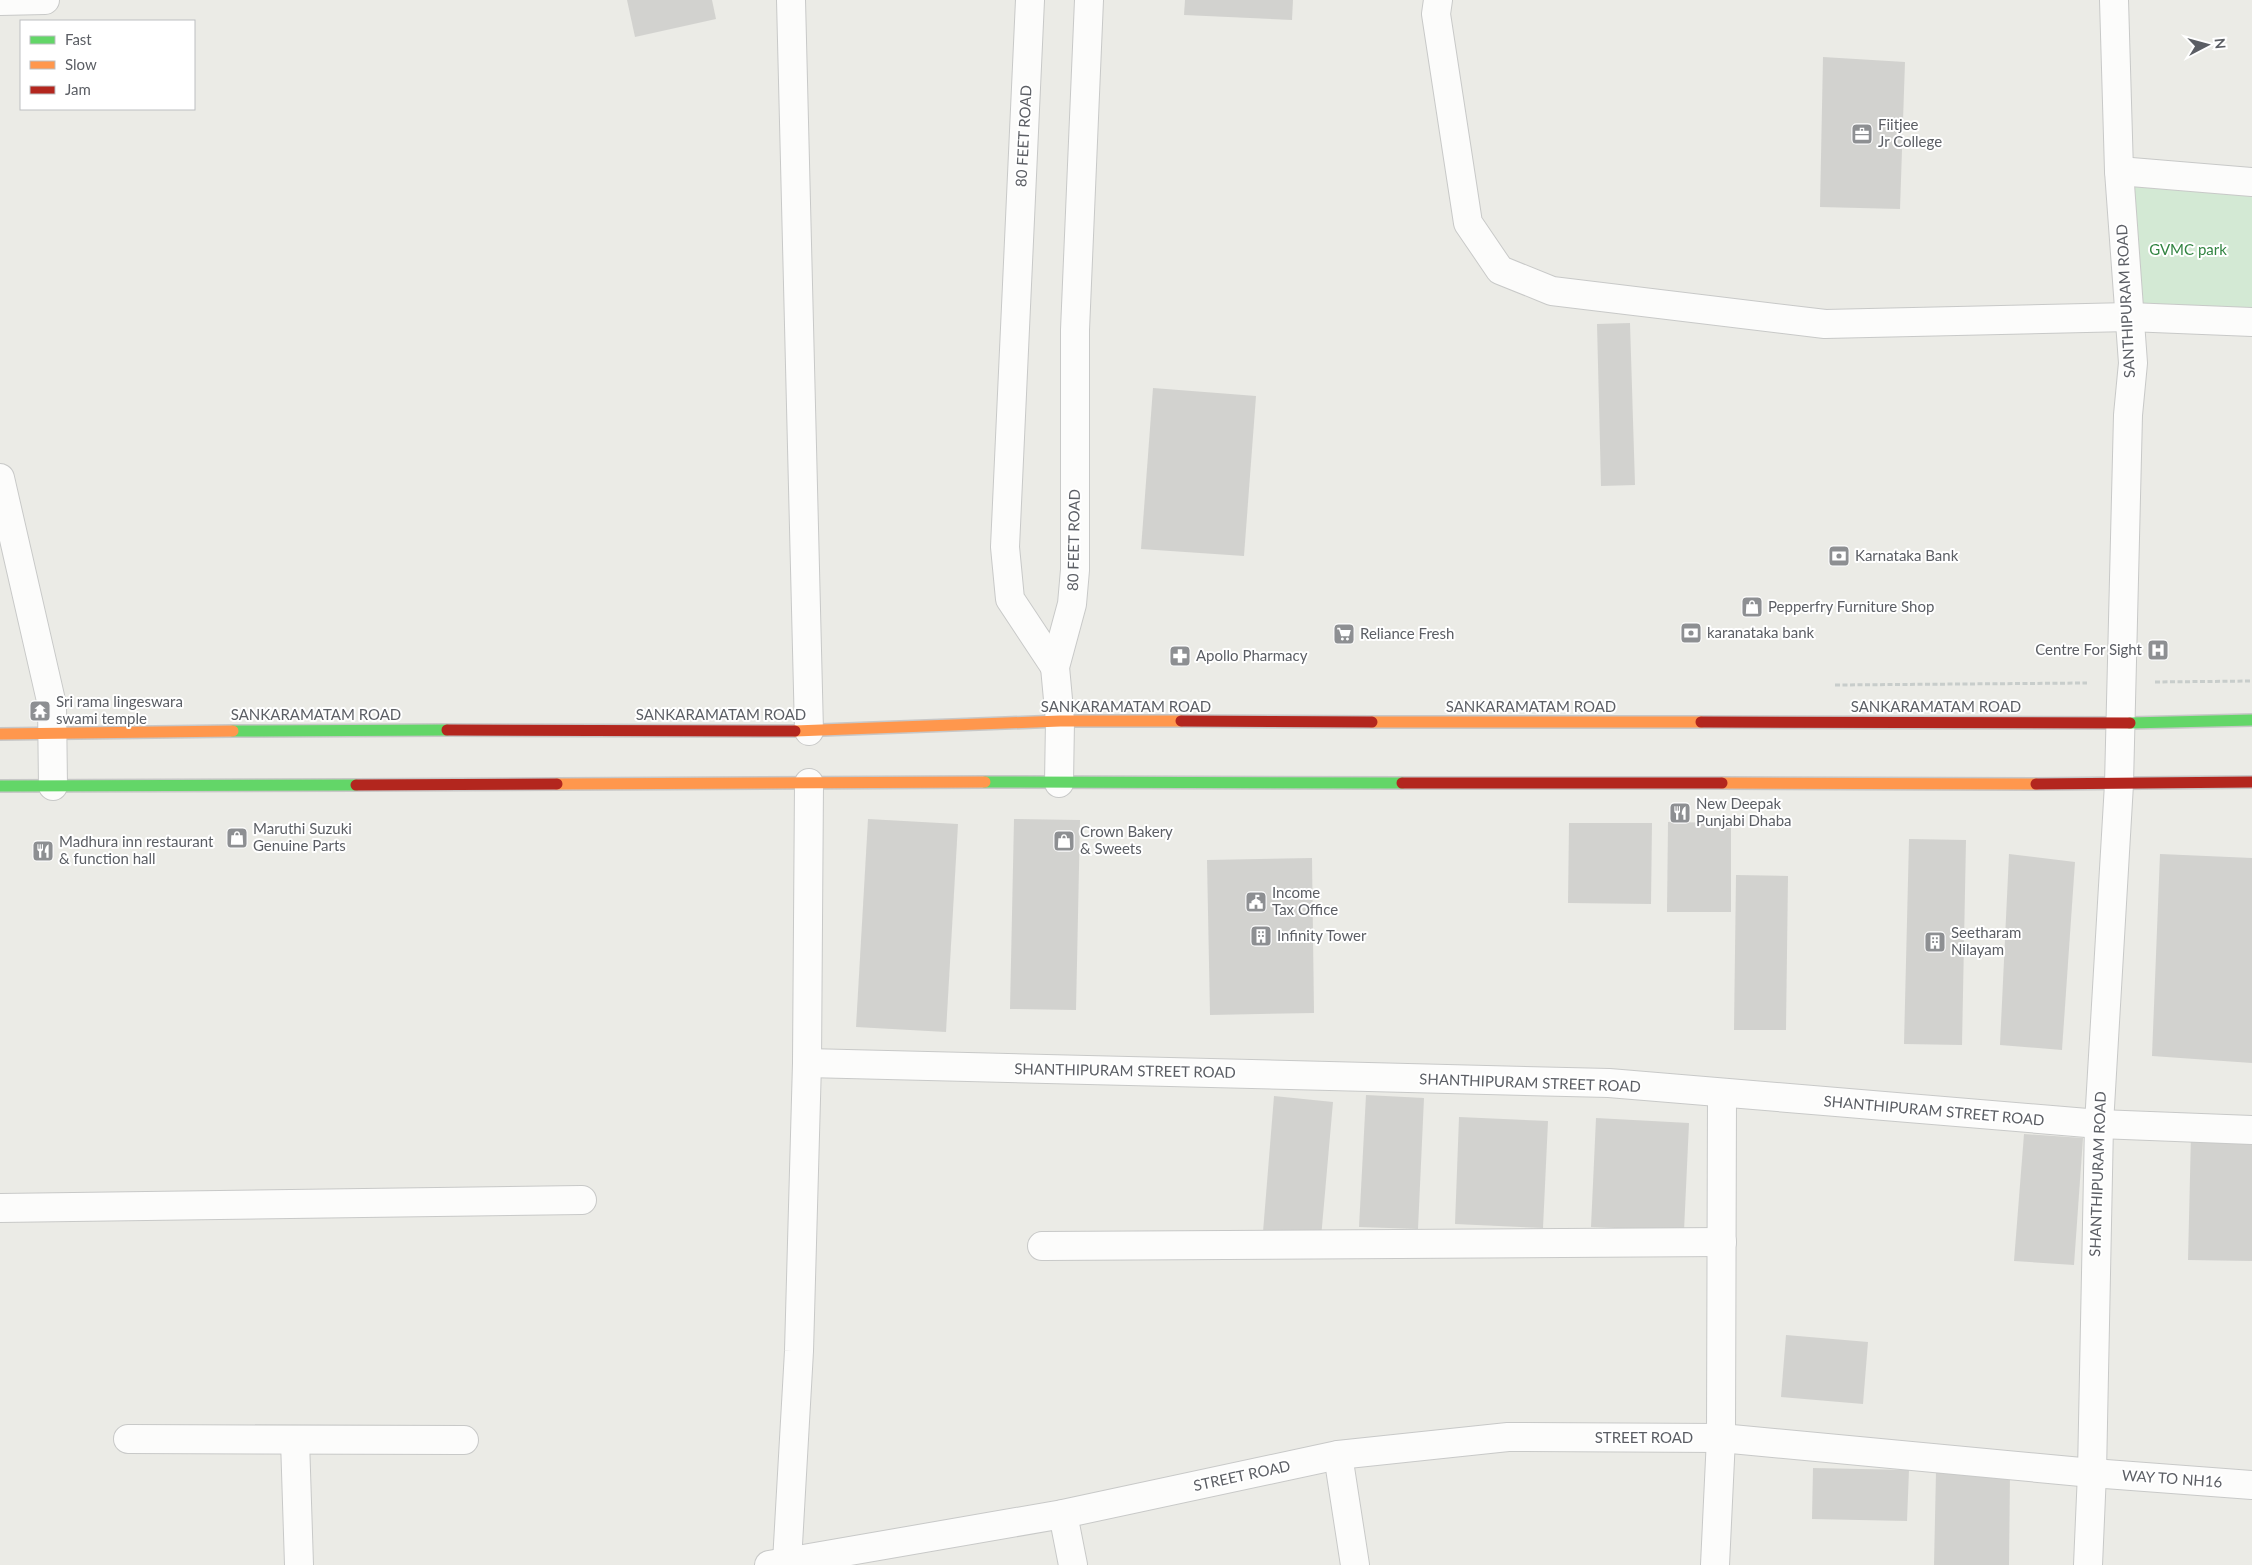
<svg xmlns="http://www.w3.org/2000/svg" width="2252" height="1565" viewBox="0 0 2252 1565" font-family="Lato,sans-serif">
<rect width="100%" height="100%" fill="#ebebe6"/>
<polygon fill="#d3e9d4" points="2119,171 2252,182 2252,322 2129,317"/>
<g fill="#d2d2cf">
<polygon points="627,0 712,0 716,19 635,37"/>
<polygon points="1185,0 1293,0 1292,20 1184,15"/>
<polygon points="1823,57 1905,62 1900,209 1820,207"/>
<polygon points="1630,323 1635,485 1601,486 1597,324"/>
<polygon points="1153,388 1256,396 1244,556 1141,549"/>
<polygon points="868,819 958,824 946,1032 856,1027"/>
<polygon points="1014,819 1080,820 1076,1010 1010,1009"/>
<polygon points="1668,822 1731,823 1731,912 1667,912"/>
<polygon points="1569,823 1652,823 1651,904 1568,903"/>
<polygon points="1909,839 1966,840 1962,1045 1904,1044"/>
<polygon points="2009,854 2075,862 2062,1050 2000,1045"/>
<polygon points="2160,854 2252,858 2252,1063 2152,1056"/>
<polygon points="1312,858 1314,1013 1210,1015 1207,860"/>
<polygon points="1736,875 1788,876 1786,1030 1734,1030"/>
<polygon points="1366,1095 1424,1098 1418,1229 1359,1227"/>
<polygon points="1274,1096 1333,1102 1321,1238 1263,1232"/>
<polygon points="1459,1117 1548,1121 1543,1228 1455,1224"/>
<polygon points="1596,1118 1689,1123 1684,1231 1591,1227"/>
<polygon points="2024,1134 2083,1138 2074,1265 2014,1261"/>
<polygon points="2191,1134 2252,1136 2252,1261 2188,1260"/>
<polygon points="1786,1335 1868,1342 1863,1404 1781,1397"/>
<polygon points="1813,1468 1909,1470 1907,1521 1812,1519"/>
<polygon points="1936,1471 2010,1473 2009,1565 1934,1565"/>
</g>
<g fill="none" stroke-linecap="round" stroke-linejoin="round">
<g stroke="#c8c9c8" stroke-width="30">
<g id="street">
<polyline points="791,0 809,731"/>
<polyline points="1030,0 1005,547 1010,599 1055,667"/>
<polyline points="1438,0 1436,14 1468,223 1500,270 1552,291 1825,324 2129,317 2252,322"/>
<polyline points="0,1 45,0"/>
<polyline points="2119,171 2252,182"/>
<polyline points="0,478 52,705 53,786"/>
<polyline points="1059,783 1060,721 1055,667 1072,604 1075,570 1075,330 1089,0"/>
<polyline points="807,1063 1609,1083 2099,1124 2252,1130"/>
<polyline points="0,1208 582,1200"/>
<polyline points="1042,1246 1722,1242"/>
<polyline points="128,1439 464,1440"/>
<polyline points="295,1440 299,1565"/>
<polyline points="1338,1455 1355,1565"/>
<polyline points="1063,1514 1073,1565"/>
<polyline points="787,1562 799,1351 807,1063 809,783"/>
<polyline points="769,1565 1063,1514 1338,1455 1508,1437 1721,1438 2092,1473 2252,1485"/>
<polyline points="1715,1565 1721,1438 1722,1094"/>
<polyline points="2088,1565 2092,1473 2099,1124 2119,784 2128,415 2133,363 2119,171 2114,0"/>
</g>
</g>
<g stroke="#c7c7c7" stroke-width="14">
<g id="fast">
<polyline points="2130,723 2252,720"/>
<polyline points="233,731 447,730"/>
<polyline points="985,782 1402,783"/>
<polyline points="0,786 356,785"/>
</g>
</g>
<g stroke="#c7c7c7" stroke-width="14">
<g id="slow">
<polyline points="1372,722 1701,722"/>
<polyline points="795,731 1060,721 1181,721"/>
<polyline points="0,734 233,731"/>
<polyline points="1722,783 2036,784"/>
<polyline points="557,784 985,782"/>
</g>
</g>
<g stroke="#c7c7c7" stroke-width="14">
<g id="jam">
<polyline points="1181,721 1372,722"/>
<polyline points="1701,722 2130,723"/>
<polyline points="447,730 795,731"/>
<polyline points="1402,783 1722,783"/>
<polyline points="2036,784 2252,782"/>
<polyline points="356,785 557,784"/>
</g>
</g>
<g stroke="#c8cdcb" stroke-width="3" stroke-dasharray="5 2.5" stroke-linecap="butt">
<polyline points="2155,682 2252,681"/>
<polyline points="1835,685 2087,683"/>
</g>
<use href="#street" stroke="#fcfcfb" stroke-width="28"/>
<use href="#fast" stroke="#63d668" stroke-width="11"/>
<use href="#slow" stroke="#ff974d" stroke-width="11"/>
<use href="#jam" stroke="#b3261e" stroke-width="11"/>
</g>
<defs>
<g id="office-square" transform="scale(1.125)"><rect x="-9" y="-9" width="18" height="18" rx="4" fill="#8d8f92" stroke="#fff"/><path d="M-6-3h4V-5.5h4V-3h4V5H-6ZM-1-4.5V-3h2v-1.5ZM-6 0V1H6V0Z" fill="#fff"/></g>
<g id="bank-square" transform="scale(1.125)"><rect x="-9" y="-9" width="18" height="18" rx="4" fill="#8d8f92" stroke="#fff"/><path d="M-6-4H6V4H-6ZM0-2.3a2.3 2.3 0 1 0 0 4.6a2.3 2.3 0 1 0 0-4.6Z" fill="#fff"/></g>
<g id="shop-square" transform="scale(1.125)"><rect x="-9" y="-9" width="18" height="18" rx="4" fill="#8d8f92" stroke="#fff"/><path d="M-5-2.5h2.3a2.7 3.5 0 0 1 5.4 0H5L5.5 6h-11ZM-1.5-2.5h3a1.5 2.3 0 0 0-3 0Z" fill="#fff"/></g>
<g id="supermarket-square" transform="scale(1.125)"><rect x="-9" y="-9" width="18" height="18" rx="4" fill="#8d8f92" stroke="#fff"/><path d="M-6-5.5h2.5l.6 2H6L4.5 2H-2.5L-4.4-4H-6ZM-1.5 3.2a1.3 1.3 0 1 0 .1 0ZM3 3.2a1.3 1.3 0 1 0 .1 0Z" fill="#fff"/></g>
<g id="hospital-square" transform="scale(1.125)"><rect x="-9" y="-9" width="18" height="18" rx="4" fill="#8d8f92" stroke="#fff"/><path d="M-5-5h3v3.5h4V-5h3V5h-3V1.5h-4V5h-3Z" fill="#fff"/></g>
<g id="pharmacy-square" transform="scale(1.125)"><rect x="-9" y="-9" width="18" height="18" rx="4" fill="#8d8f92" stroke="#fff"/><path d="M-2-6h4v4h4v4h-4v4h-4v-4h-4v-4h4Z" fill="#fff"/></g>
<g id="temple-square" transform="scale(1.125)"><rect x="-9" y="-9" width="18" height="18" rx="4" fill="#8d8f92" stroke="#fff"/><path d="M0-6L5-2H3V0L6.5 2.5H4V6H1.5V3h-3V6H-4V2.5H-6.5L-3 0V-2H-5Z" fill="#fff"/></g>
<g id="restaurant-square" transform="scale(1.125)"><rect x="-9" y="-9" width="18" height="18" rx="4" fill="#8d8f92" stroke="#fff"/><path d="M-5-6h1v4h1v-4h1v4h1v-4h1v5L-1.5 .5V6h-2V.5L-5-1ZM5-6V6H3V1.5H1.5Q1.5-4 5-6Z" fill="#fff"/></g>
<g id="civic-square" transform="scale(1.125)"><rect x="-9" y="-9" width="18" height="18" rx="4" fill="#8d8f92" stroke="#fff"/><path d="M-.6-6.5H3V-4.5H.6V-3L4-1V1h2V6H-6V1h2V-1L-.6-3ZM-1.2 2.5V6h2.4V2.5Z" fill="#fff"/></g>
<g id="building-square" transform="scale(1.125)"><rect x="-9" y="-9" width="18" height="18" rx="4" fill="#8d8f92" stroke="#fff"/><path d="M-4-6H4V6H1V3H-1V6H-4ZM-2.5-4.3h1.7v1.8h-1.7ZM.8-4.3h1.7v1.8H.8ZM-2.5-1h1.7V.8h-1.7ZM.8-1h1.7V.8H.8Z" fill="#fff"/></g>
</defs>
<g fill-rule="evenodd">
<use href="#office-square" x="1862" y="134"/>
<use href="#bank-square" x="1839" y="556"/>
<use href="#shop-square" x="1752" y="607"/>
<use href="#bank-square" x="1691" y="633"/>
<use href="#supermarket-square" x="1344" y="634"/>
<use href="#hospital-square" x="2158" y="650"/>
<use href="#pharmacy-square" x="1180" y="656"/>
<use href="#temple-square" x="40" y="711"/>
<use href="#restaurant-square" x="1680" y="813"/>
<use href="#shop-square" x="237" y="838"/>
<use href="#shop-square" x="1064" y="841"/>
<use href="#restaurant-square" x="43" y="851"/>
<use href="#civic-square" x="1256" y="902"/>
<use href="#building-square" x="1261" y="936"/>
<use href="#building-square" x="1935" y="942"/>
</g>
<g text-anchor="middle" stroke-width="4" stroke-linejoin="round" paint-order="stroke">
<g font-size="15" fill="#5b5e64" stroke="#fff" text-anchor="start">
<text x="1878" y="130">Fiitjee<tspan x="1878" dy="17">Jr College</tspan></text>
<text x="1855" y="561">Karnataka Bank</text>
<text x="1768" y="612">Pepperfry Furniture Shop</text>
<text x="1707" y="638">karanataka bank</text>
<text x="1360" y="639">Reliance Fresh</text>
<text x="2142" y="655" text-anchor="end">Centre For Sight</text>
<text x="1196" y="661">Apollo Pharmacy</text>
<text x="56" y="707">Sri rama lingeswara<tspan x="56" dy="17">swami temple</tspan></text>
<text x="1696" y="809">New Deepak<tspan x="1696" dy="17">Punjabi Dhaba</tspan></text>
<text x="253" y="834">Maruthi Suzuki<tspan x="253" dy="17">Genuine Parts</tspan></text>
<text x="1080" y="837">Crown Bakery<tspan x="1080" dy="17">&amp; Sweets</tspan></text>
<text x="59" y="847">Madhura inn restaurant<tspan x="59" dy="17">&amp; function hall</tspan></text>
<text x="1272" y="898">Income<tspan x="1272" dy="17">Tax Office</tspan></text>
<text x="1951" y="938">Seetharam<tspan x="1951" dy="17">Nilayam</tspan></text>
<text x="1277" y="941">Infinity Tower</text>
</g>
<g font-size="15" fill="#5b5e64" stroke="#fff">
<text transform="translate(1024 136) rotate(-87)" y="5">80 FEET ROAD</text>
<text transform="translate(2126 301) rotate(-93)" y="5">SANTHIPURAM ROAD</text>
<text transform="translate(1074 540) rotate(-89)" y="5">80 FEET ROAD</text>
<text x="1126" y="712">SANKARAMATAM ROAD</text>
<text x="1531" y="712">SANKARAMATAM ROAD</text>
<text x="1936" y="712">SANKARAMATAM ROAD</text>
<text x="316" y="720">SANKARAMATAM ROAD</text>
<text x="721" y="720">SANKARAMATAM ROAD</text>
<text transform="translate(1125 1071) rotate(1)" y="5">SHANTHIPURAM STREET ROAD</text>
<text transform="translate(1530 1083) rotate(2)" y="5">SHANTHIPURAM STREET ROAD</text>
<text transform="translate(1934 1111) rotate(5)" y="5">SHANTHIPURAM STREET ROAD</text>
<text transform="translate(2098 1174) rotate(-88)" y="5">SHANTHIPURAM ROAD</text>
<text x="1644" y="1443">STREET ROAD</text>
<text transform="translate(1242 1476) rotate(-12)" y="5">STREET ROAD</text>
<text transform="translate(2172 1479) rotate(4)" y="5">WAY TO NH16</text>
</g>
<g font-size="15" fill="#328442" stroke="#fff">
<text x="2188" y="255">GVMC park</text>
</g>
</g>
<rect x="20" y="20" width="175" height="90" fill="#ffffff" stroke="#bdbfc1"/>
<rect x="30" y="36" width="25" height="8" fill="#63d668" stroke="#bdbfc1"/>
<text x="65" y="45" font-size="15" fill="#5b5e64">Fast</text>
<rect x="30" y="61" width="25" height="8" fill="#ff974d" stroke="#bdbfc1"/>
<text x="65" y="70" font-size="15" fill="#5b5e64">Slow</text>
<rect x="30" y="86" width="25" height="8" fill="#b3261e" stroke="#bdbfc1"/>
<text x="65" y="95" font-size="15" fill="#5b5e64">Jam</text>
<g transform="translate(2207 45) rotate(84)" stroke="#ffffff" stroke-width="4" paint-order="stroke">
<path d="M0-4L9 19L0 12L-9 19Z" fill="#5b5e64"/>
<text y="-8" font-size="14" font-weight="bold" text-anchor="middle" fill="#5b5e64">N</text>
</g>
</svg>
